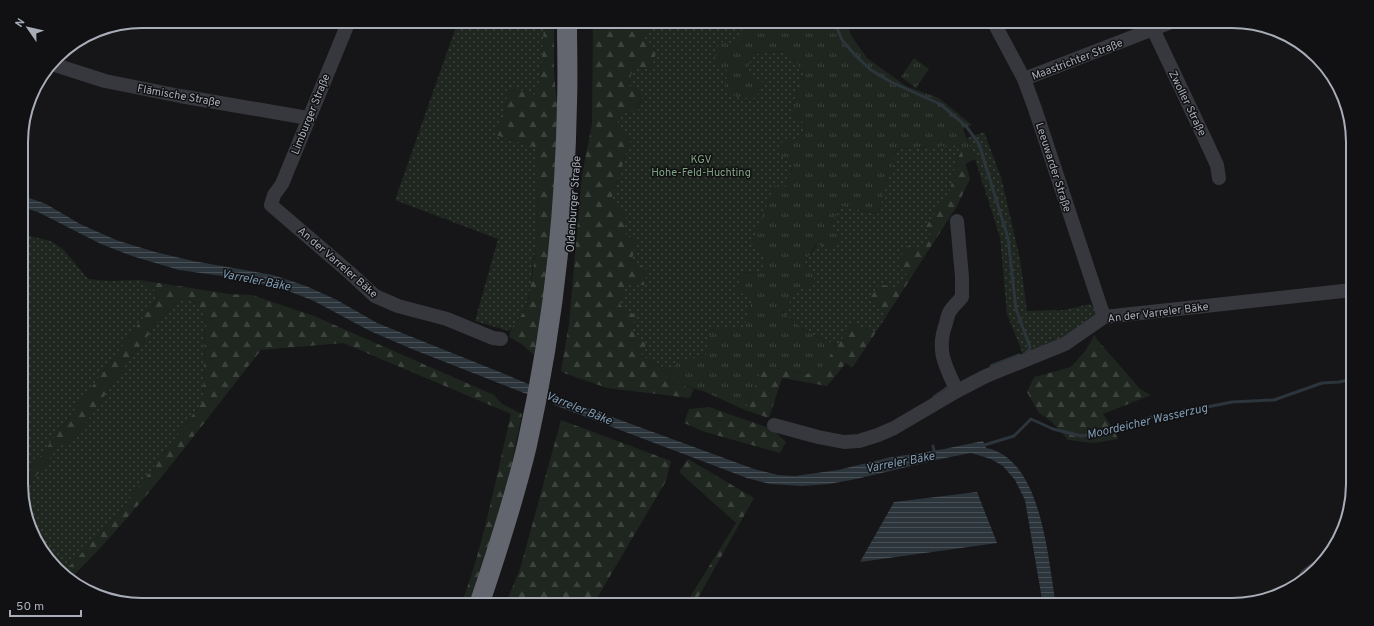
<svg xmlns="http://www.w3.org/2000/svg" width="1374" height="626" viewBox="0 0 1374 626" font-family="Overpass,sans-serif">
<defs>
<pattern id="grass-dots" width="8" height="8" patternUnits="userSpaceOnUse"><rect width="8" height="8" fill="#1e261f"/><path d="M2 2h.1M6 6h.1" fill="none" stroke="#3c433d" stroke-width="1.8" stroke-linecap="round"/></pattern>
<pattern id="forest-firs" width="22" height="20" patternUnits="userSpaceOnUse"><rect width="22" height="20" fill="#1e261f"/><path d="M5 1l3.5 6h-7zM16 11l3.5 6h-7z" fill="#3c433d"/></pattern>
<pattern id="park-tufts" width="24" height="20" patternUnits="userSpaceOnUse"><rect width="24" height="20" fill="#1e261f"/><path d="M3 7l-1-3M5 7V3M7 7l1-3M15 17l-1-3M17 17v-4M19 17l1-3" fill="none" stroke="#3c433d"/></pattern>
<pattern id="water-rules" width="6" height="5" patternUnits="userSpaceOnUse"><rect width="6" height="5" fill="#2c353c"/><path d="M0 2.5h6" fill="none" stroke="#485056"/></pattern>
</defs>
<rect width="100%" height="100%" fill="#161618"/>
<g fill="url(#grass-dots)">
<polygon points="458,21 544,21 541,79 536,96 496,135 537,148 538,169 537,233 530,291 525,310 509,331 475,321 498,239 395,200"/>
<polygon points="667,21 764,21 762,26 744,25 747,73 752,54 787,51 804,73 790,113 805,124 800,141 779,155 793,164 786,187 751,245 767,255 761,273 742,272 752,299 745,328 712,329 705,358 678,360 673,372 641,356 632,331 620,305 626,285 631,259 611,200 631,139 616,128 620,113 637,112 643,95 628,85 649,22"/>
<polygon points="984,132 1001,177 1020,259 1027,311 1064,310 1090,304 1099,314 1089,324 1025,359 1007,314 1000,237 975,159 967,138"/>
<polygon points="960,145 948,200 926,227 931,234 908,276 899,289 870,299 887,315 876,332 853,324 838,346 805,331 783,312 799,287 815,275 804,264 842,206 878,214 897,149"/>
<polygon points="30,236 51,241 64,250 88,279 109,281 140,280 154,289 157,299 22,481 21,237"/>
<polygon points="188,298 195,303 203,314 205,327 203,401 120,512 64,572 46,557 22,500 22,494 60,445 74,440 132,356 165,314 180,300"/>
</g>
<g fill="url(#forest-firs)">
<path d="M544,21H554V74L557,103L554,225L536,357L523,345L509,337C510,327 518,320 524,312C527,306 529,297 530,291C538,245 539,195 537,148L496,135L510,86L536,95L541,79Z"/>
<polygon points="593,21 667,21 649,23 644,39 657,49 652,67 633,69 628,85 643,94 637,112 620,113 616,128 631,139 611,200 627,214 623,232 637,241 632,259 648,271 644,285 626,285 620,305 636,316 632,331 646,344 641,356 673,372 668,381 694,389 690,398 607,388 564,373 561,371 569,324 582,174 592,124"/>
<polygon points="960,145 970,179 957,206 887,315 870,299 879,284 899,289 908,276 896,263 907,246 922,249 931,234 926,227 943,199 948,199"/>
<path d="M140,280L229,294L252,295L314,316L494,395L502,404L522,414L502,511L470,605H461C484,544 496,477 511,414L343,343L261,350C200,427 142,508 72,577L64,572L120,512L203,401L205,327L203,314L195,303L188,298L180,300L165,314L132,356L74,440L60,445L22,494V481L157,299L154,289Z"/>
<polygon points="853,324 876,332 852,368 846,363 827,386 782,378 769,418 745,410 763,366 815,375"/>
<polygon points="1094,336 1140,389 1151,395 1103,414 1113,428 1118,439 1094,443 1068,440 1052,422 1039,413 1027,392 1034,377 1071,367 1086,350"/>
<polygon points="709,407 772,429 786,442 780,453 705,432 684,423 689,409"/>
<polygon points="561,420 671,461 666,481 593,605 505,605 520,569"/>
<polygon points="688,459 754,498 694,605 685,605 736,523 679,472"/>
</g>
<g fill="url(#park-tufts)">
<polygon points="764,21 845,21 852,37 867,58 906,86 939,98 972,125 963,129 975,159 965,164 960,145 897,149 878,214 842,206 830,224 842,239 835,249 816,244 804,264 816,275 807,289 799,287 783,312 805,331 838,346 815,375 763,366 745,410 703,391 668,381 677,360 705,357 712,328 745,327 752,299 737,291 742,272 761,273 767,255 751,245 774,186 786,187 793,165 779,155 782,141 800,140 805,124 790,113 804,73 787,51 752,54 747,73 763,82 757,98 739,98 724,90 728,71 714,62 719,42 737,43 744,25 762,26"/>
<polygon points="914,58 929,69 916,88 901,77"/>
</g>
<g fill="url(#water-rules)">
<path d="M21,195L46,204L80,224L116,240L155,252L193,261L273,275L306,286L337,300L377,323L507,375L571,402L754,469L778,475L795,476L838,470L887,458L944,449L983,441L986,448C1042,458 1048,560 1056,605H1043L1025,500L1015,480L1003,466L991,459L971,453L945,458L856,479L829,484L802,486L770,484L747,478L570,411L412,349L370,331L314,301L286,290L237,278L179,270L132,256L101,244L38,212L21,207Z"/>
<polygon points="977,492 997,543 860,562 894,502"/>
</g>
<polygon fill="#161618" points="531,383 556,394 553,407 529,397"/>
<g fill="none" stroke-linecap="round" stroke-linejoin="round">
<g stroke="#2c353c" stroke-width="3">
<polyline points="834,21 842,40 855,55 871,70 891,82 940,104 966,126 979,144 1008,238 1016,309 1030,347 1029,350 1026,353"/>
<polyline points="991,366 1019,355"/>
<polyline points="934,397 951,385"/>
<polyline points="933,446 935,454"/>
<polyline points="981,446 1014,436 1031,419 1053,429 1081,436 1115,430 1152,417 1170,417 1184,410 1207,407 1232,402 1274,400 1322,383 1339,382 1353,379"/>
</g>
<g stroke="#37383d" stroke-width="14">
<polyline points="349,21 282,184 274,195 271,205 349,272 375,296 398,306 447,319 493,338 501,339"/>
<polyline points="993,21 1024,79 1035,109 1104,317"/>
<polyline points="1153,29 1204,137 1217,165 1219,178"/>
<polyline points="52,64 105,81 180,96 308,118"/>
<polyline points="1024,79 1174,21"/>
<path d="M957,221L962,277V297C959,301 953,306 950,311C948,314 947,319 946,323C936,351 945,365 957,391"/>
<polyline points="774,425 818,437 844,442 859,441 878,435 894,428 957,391 986,376 1065,344 1104,317 1352,290"/>
<polyline points="1307,577 1306,576 1315,569"/>
</g>
<path stroke="#63666e" stroke-width="20" d="M479,605C497,552 514,500 527,445C552,333 565,218 567,103C568,76 567,48 567,21"/>
</g>
<g text-anchor="middle" stroke-width="3" stroke-linejoin="round" paint-order="stroke">
<g font-size="11" fill="#a8adb8" stroke="#111113">
<text transform="translate(1077 59) rotate(-21)" y="4">Maastrichter Straße</text>
<text transform="translate(179 95) rotate(10)" y="4">Flämische Straße</text>
<text transform="translate(1188 103) rotate(64)" y="4">Zwoller Straße</text>
<text transform="translate(310 114) rotate(-68)" y="4">Limburger Straße</text>
<text transform="translate(1054 167) rotate(72)" y="4">Leeuwarder Straße</text>
<text transform="translate(573 204) rotate(-86)" y="4">Oldenburger Straße</text>
<text transform="translate(338 262) rotate(41)" y="4">An der Varreler Bäke</text>
<text transform="translate(1158 312) rotate(-7)" y="4">An der Varreler Bäke</text>
</g>
<g font-size="11" fill="#7fa381" stroke="#111113">
<text x="701" y="163">KGV<tspan x="701" dy="13">Hohe-Feld-Huchting</tspan></text>
</g>
<g font-size="12" font-style="italic" fill="#7f9bb3" stroke="#111113">
<text transform="translate(256 280) rotate(11)" y="4">Varreler Bäke</text>
<text transform="translate(579 408) rotate(22)" y="4">Varreler Bäke</text>
<text transform="translate(1147 421) rotate(-13)" y="4">Moordeicher Wasserzug</text>
<text transform="translate(900 462) rotate(-11)" y="4">Varreler Bäke</text>
</g>
</g>
<path d="M0 0H1374V626H0ZM142 28H1232A114 114 0 0 1 1346 142V484A114 114 0 0 1 1232 598H142A114 114 0 0 1 28 484V142A114 114 0 0 1 142 28Z" fill="#111113" fill-rule="evenodd"/>
<path fill="none" stroke="#a8adb8" stroke-width="2" d="M142 28H1232A114 114 0 0 1 1346 142V484A114 114 0 0 1 1232 598H142A114 114 0 0 1 28 484V142A114 114 0 0 1 142 28Z"/>
<g transform="translate(28 28) rotate(304)" stroke="#111113" stroke-width="3" paint-order="stroke">
<path d="M0-3L7 15L0 10L-7 15Z" fill="#a8adb8"/>
<text y="-6" font-size="11" font-weight="bold" text-anchor="middle" fill="#a8adb8">N</text>
</g>
<path d="M10 610v6h71v-6" fill="none" stroke="#a8adb8" stroke-width="2"/>
<text x="16" y="610" font-size="12" fill="#a8adb8" stroke="#111113" stroke-width="3" paint-order="stroke">50 m</text>
</svg>
